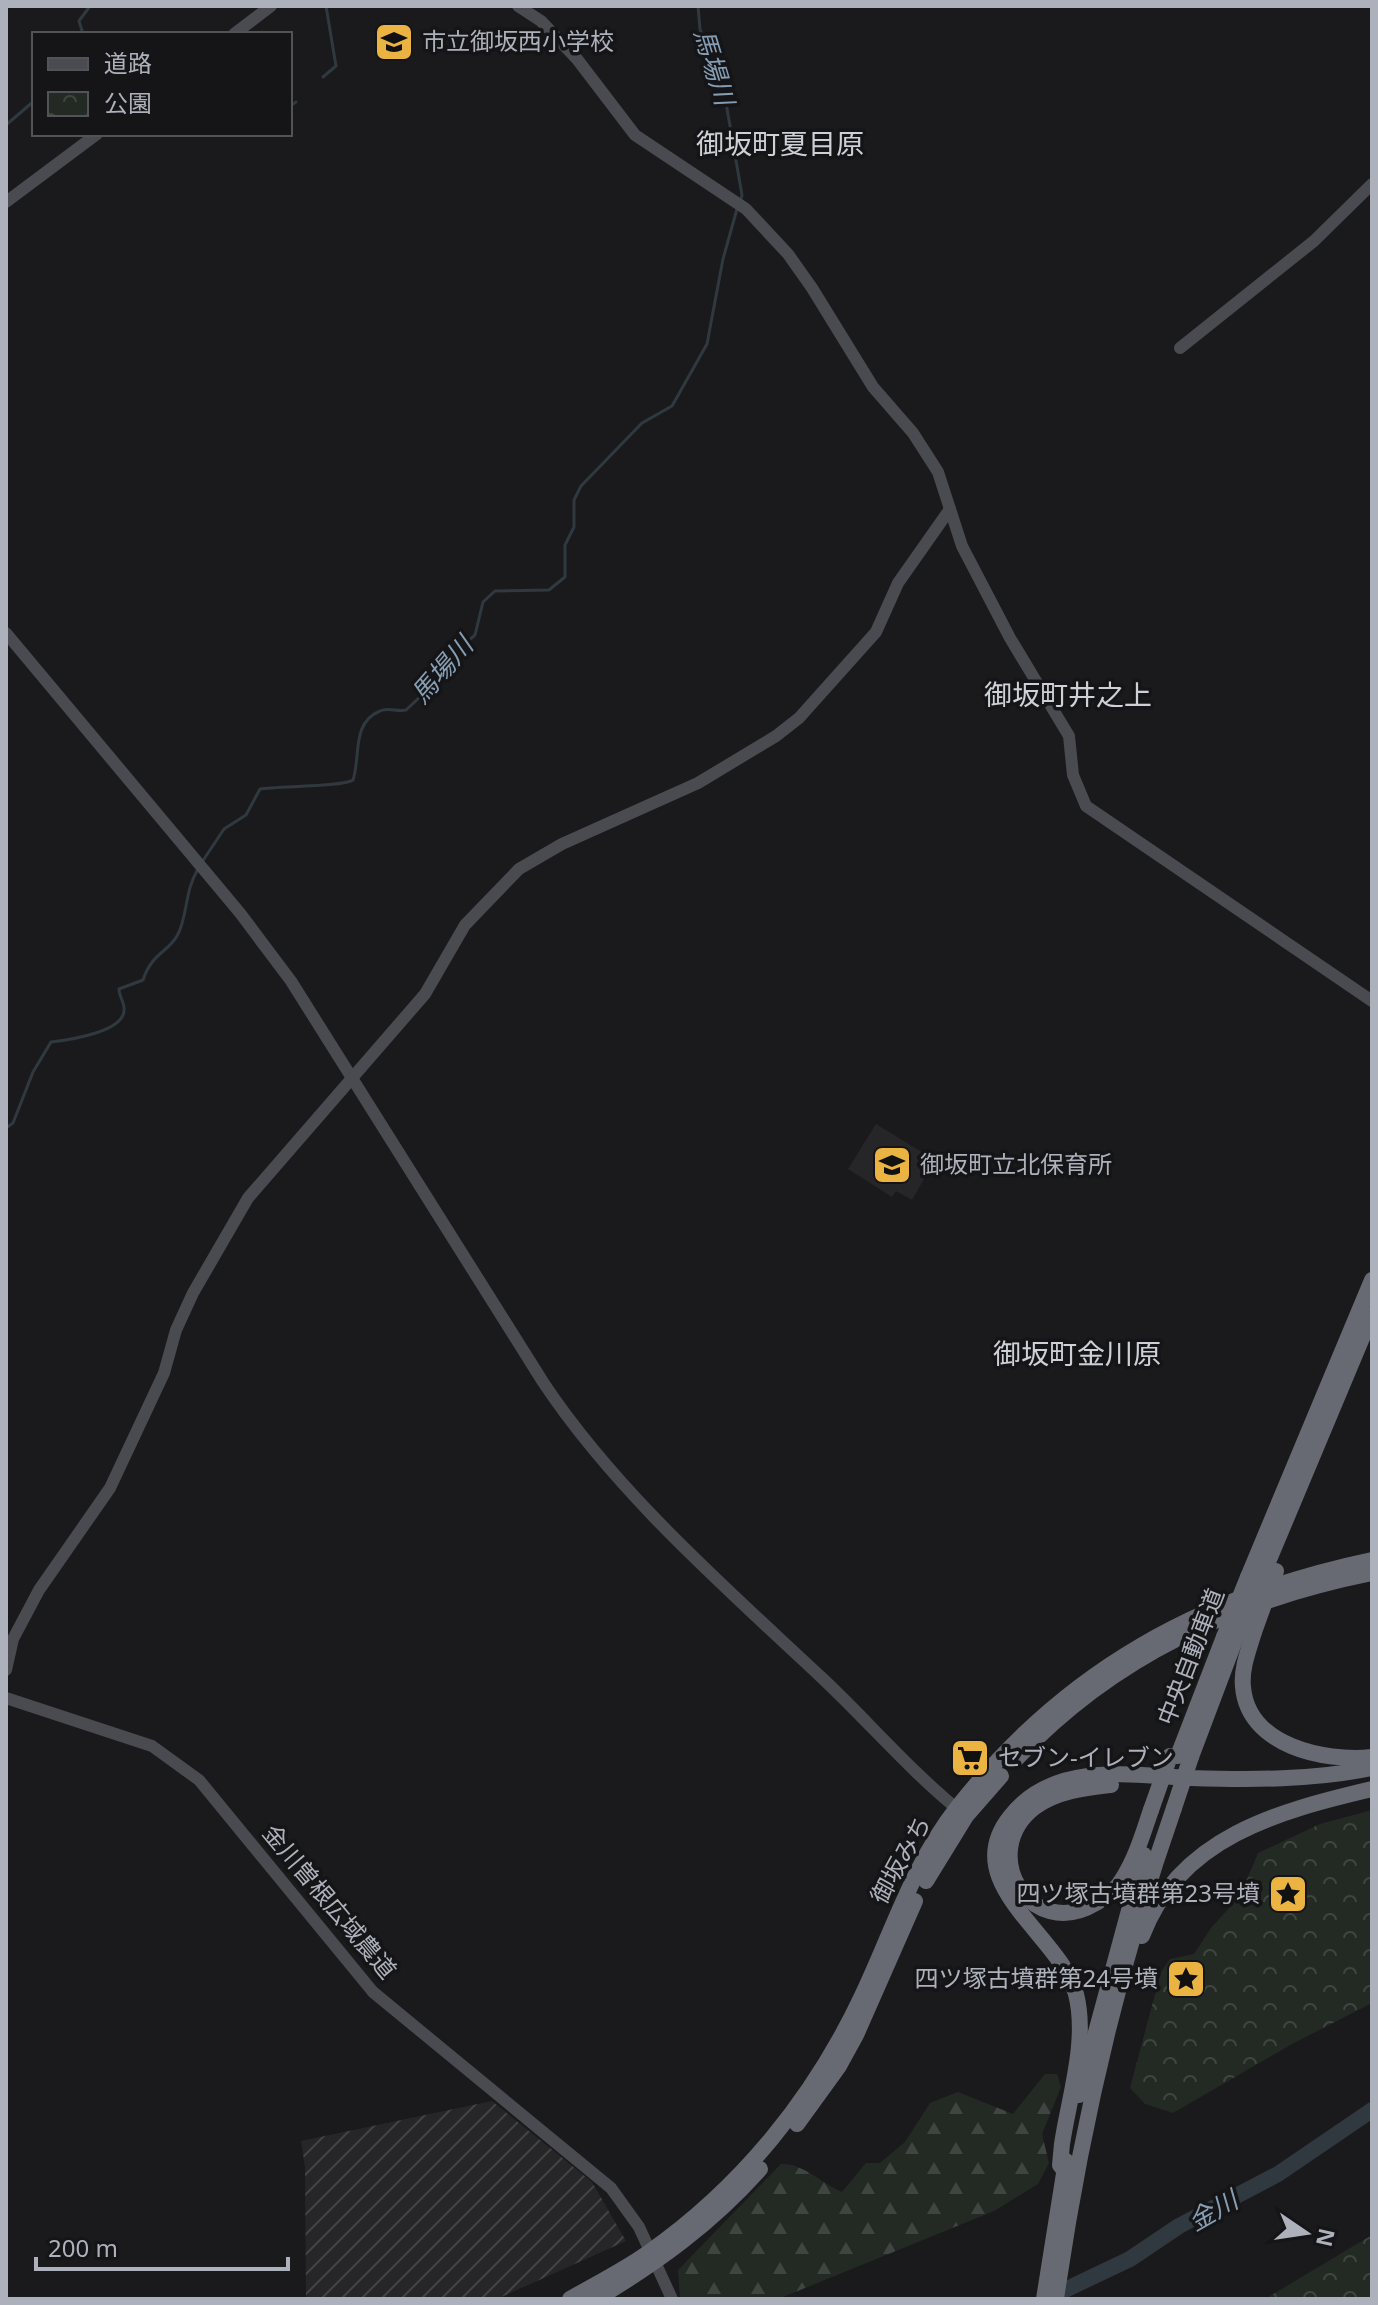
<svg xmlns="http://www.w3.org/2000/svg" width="1378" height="2305" viewBox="0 0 1378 2305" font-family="'Noto Sans','Noto Sans JP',sans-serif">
<defs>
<pattern id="industrial-furrows" width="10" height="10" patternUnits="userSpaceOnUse" patternTransform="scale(2)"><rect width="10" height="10" fill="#262629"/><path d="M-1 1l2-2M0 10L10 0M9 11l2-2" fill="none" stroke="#434346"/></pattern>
<pattern id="forest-firs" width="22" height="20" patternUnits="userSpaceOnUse" patternTransform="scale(2)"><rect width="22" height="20" fill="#222a23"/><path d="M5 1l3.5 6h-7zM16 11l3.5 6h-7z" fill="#3f4641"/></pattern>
<pattern id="park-crowns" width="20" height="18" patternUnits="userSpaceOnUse" patternTransform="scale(2)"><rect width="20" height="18" fill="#222a23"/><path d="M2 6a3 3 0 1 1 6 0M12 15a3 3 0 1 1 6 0" fill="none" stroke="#3f4641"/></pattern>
</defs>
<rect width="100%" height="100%" fill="#1a1a1c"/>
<polygon fill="#262629" points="876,1124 935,1160 912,1200 896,1191 892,1197 848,1169"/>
<polygon fill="url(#industrial-furrows)" points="492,2101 592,2182 626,2241 497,2299 306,2299 305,2167 301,2141"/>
<path fill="url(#forest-firs)" d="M1045,2074H1057L1061,2087L1042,2134L1049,2163L1038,2184L994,2211L778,2299H680L678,2270L781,2164C803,2163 821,2183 842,2192L866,2163H880L905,2142L930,2103L958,2092L1013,2114Z"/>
<g fill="url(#park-crowns)">
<polygon points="1372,1810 1372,2003 1292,2044 1173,2113 1145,2104 1130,2088 1161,1972 1170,1959 1194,1954 1211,1928 1240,1896 1258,1853 1320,1824"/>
<polygon points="1372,2235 1372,2299 1265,2299"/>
</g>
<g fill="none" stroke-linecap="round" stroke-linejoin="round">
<g stroke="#303940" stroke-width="3">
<polyline points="698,6 700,29 726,103 742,195 740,202"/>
<polyline points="83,34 79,21 90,6"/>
<polyline points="323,77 336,66 326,6"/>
<polyline points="290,106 296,102"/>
<polyline points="6,125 34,101"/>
<path d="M202,862L224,829L246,815L260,789C277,786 343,787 353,780C361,756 351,723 380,711C388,707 397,712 406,710L435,683L451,656L475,635L483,602L495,591L549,590L565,577V545L574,527V500L581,486L642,423L672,406L707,344L723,259L737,209"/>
<path d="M6,1128L13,1123L33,1072L51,1042C68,1040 127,1032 124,1008C124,1002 119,996 119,989L143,980C152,953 168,952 177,936C188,917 184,892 198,869"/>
</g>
<polyline stroke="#303940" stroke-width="16" points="1048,2298 1130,2259 1179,2226 1278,2174 1372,2110"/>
<g stroke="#494b51" stroke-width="12">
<polyline points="518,6 541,21 577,59 635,135 746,209 788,254 812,288 873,387 913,433 938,472 962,546 1010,638 1069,736 1073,775 1086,806 1372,1001"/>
<polyline points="234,34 271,6"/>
<polyline points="6,202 97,134"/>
<polyline points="1180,348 1314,241 1372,184"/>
<path d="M6,633L240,913L291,981L543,1382C616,1492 725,1587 821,1677C869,1722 910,1771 961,1812"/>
<polyline points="6,1670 13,1639 39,1590 110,1488 164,1373 176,1330 193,1293 248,1198 425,994 465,925 519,869 562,844 698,783 776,736 799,718 876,632 898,583 950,509"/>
<polyline points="6,1698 152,1746 199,1780 373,1992 611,2188 639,2227 672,2299"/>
</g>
<g stroke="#676a72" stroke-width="16">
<polyline points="1263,1574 1372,1314"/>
<polyline points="1248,1577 1372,1280"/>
<path d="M1254,1632C1249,1649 1241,1668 1243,1687C1248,1746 1324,1762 1372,1757"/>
<polyline points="1178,1756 1224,1637"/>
<polyline points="1191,1757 1237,1635"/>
<path d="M1016,1759C1114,1655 1234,1601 1372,1573"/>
<path d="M1111,1785C1085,1788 1057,1791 1035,1807C976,1852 1030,1943 1096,1903C1107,1897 1117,1889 1123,1878C1136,1858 1143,1833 1151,1810"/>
<polyline points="926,1881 966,1816 1001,1776"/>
<path d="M1142,1936C1179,1837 1279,1811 1372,1789"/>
<polyline points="1079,2095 1144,1855"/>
<polyline points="797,2124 839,2066 856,2035 915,1901"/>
<path d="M1064,2170L1060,2165L1062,2144C1069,2097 1088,2041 1076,1994C1061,1935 957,1884 1010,1817C1029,1792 1057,1780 1088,1776C1122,1772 1157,1776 1191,1778C1251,1780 1313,1780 1372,1768"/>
<path d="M570,2299C596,2284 624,2270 648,2253C741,2188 814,2098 862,1996C892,1933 913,1864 957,1808C1066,1669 1202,1596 1372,1560"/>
<path d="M596,2299C657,2263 712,2223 760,2169"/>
<polyline points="1044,2299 1066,2161"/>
<path d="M1056,2299C1080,2132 1118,1967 1174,1808"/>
</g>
<g stroke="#676a72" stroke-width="16">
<polyline points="1254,1632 1276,1571"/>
<polyline points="1237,1635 1263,1574"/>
<polyline points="1224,1637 1248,1577"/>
<polyline points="1174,1808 1191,1757"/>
<polyline points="1151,1810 1170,1756"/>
</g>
</g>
<defs>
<g id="school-square" transform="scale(2)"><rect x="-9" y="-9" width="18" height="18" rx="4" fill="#ebb342" stroke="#151517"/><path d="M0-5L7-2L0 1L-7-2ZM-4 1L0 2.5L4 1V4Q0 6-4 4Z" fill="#111"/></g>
<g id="supermarket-square" transform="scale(2)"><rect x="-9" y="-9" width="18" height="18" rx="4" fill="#ebb342" stroke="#151517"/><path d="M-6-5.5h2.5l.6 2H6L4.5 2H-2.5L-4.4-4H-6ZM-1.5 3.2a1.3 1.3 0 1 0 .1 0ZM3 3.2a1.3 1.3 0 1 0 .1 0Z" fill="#111"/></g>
<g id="sight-square" transform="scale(2)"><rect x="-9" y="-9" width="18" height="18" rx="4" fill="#ebb342" stroke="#151517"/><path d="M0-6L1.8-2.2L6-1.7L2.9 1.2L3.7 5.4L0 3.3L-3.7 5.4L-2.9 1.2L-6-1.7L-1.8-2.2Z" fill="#111"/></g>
</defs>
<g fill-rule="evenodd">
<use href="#school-square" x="394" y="42"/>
<use href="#school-square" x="892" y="1165"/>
<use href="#supermarket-square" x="970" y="1758"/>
<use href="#sight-square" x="1288" y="1894"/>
<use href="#sight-square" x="1186" y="1979"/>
</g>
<g text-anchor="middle" stroke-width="7" stroke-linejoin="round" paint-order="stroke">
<g font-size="24" fill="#adb1bb" stroke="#151517" text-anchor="start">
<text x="422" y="50">市立御坂西小学校</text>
<text x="920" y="1173">御坂町立北保育所</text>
<text x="998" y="1766">セブン-イレブン</text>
<text x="1260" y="1902" text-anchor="end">四ツ塚古墳群第23号墳</text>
<text x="1158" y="1987" text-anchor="end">四ツ塚古墳群第24号墳</text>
</g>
<g font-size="24" fill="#adb1bb" stroke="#151517">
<text transform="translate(1191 1657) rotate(-69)" y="8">中央自動車道</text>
<text transform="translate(901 1860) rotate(-61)" y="8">御坂みち</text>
<text transform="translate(329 1902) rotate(50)" y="8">金川曽根広域農道</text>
</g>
<g font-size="26" font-style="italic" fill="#869eb4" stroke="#151517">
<text transform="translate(714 67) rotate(73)" y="9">馬場川</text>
<text transform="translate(442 670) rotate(-49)" y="9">馬場川</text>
<text transform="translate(1213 2211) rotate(-30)" y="9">金川</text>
</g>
<g font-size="28" fill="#ced0d7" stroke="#151517">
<text x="780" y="154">御坂町夏目原</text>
<text x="1068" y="705">御坂町井之上</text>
<text x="1077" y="1364">御坂町金川原</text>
</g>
</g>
<rect width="1378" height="2305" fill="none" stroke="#adb1bb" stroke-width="16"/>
<rect x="32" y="32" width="260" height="104" fill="#151517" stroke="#525359" stroke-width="2"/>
<rect x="48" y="58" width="40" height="12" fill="#494b51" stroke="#525359" stroke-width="2"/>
<text x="104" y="72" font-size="24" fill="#adb1bb">道路</text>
<rect x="48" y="92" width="40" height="24" fill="url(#park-crowns)" stroke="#525359" stroke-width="2"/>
<text x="104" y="112" font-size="24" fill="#adb1bb">公園</text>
<g transform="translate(1306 2233) rotate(103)" stroke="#151517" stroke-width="6" paint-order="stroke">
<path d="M0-6L14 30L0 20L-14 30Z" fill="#adb1bb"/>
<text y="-12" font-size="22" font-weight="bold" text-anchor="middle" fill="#adb1bb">N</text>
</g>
<path d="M36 2257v12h252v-12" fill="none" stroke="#adb1bb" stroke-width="4"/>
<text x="48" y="2257" font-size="24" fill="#adb1bb" stroke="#151517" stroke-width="6" paint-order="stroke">200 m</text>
</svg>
